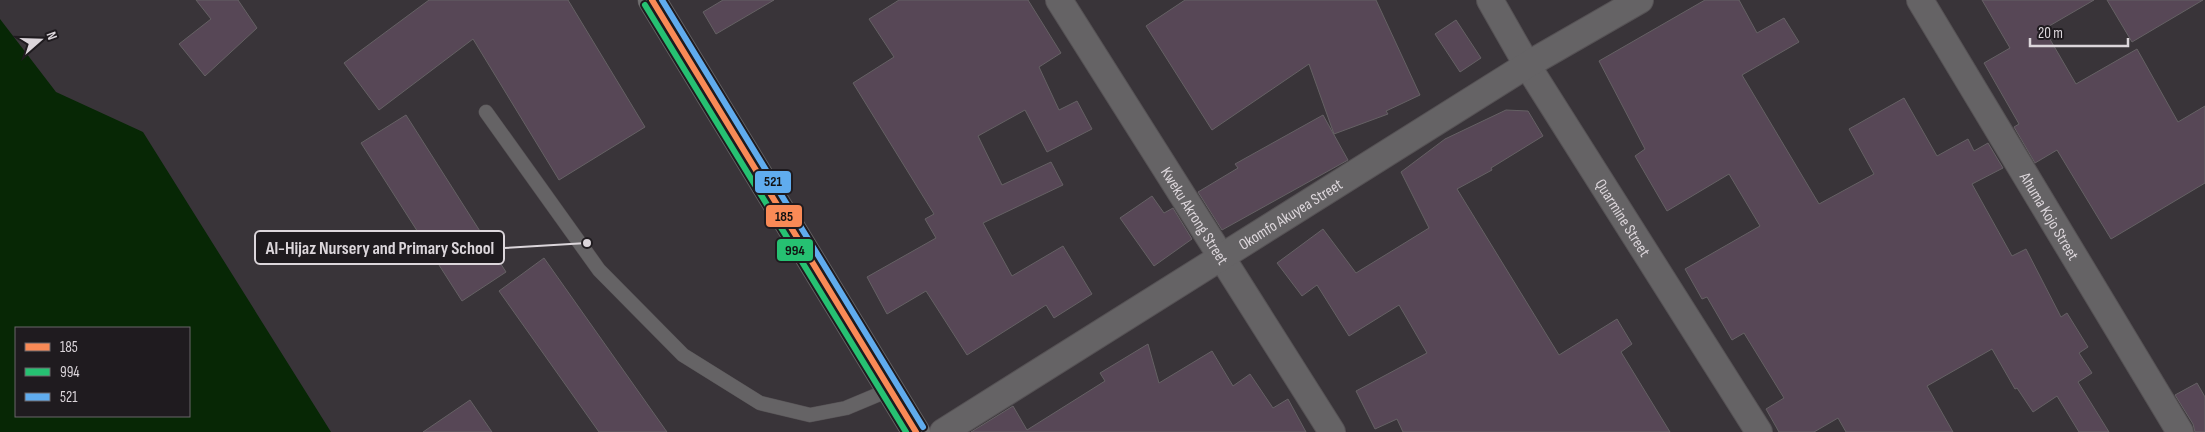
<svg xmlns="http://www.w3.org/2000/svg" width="2205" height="432" viewBox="0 0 2205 432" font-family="'Sofia Sans Condensed',sans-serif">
<rect width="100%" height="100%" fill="#393439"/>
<path fill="#072705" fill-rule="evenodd" d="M0,19L56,92L143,132L331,432H0ZM16,328H189V416H16Z"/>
<g fill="#574756" stroke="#656164">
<polygon points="196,0 238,0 257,28 205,76 179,44 211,19"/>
<polygon points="429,0 568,0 645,127 559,180 473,39 379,110 344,63"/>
<polygon points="723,0 774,0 716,34 703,12"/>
<polygon points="899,0 1028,0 1061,53 1039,67 1059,110 1077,101 1092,129 1047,152 1025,110 978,136 1002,185 1051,162 1063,185 983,223 1012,276 1063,246 1092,294 1054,318 1046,305 967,355 926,291 887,314 867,277 936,238 925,219 934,214 853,83 894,57 869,19"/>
<polygon points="1185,0 1376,0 1420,95 1386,111 1388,114 1334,134 1309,64 1212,130 1146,26"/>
<polygon points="1705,0 1739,0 1757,33 1784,18 1799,42 1742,75 1819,204 1874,174 1849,129 1904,98 1937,156 1968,139 1974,151 1988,143 2003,168 1972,184 2012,256 2026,249 2061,317 2067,313 2088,347 2079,353 2092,373 2078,382 2109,432 2079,432 2057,396 2033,412 2017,388 2015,389 1992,349 1927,386 1953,432 1846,432 1838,418 1814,432 1779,432 1766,409 1784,398 1744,333 1732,340 1707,297 1702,299 1685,269 1760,226 1729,174 1667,211 1635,156 1645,149 1599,61"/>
<polygon points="1982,0 2094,0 2044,29 2076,84 2137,49 2178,122 2205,106 2205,183 2111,239 2057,150 2035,163 2014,127 2019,124 1984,63 2010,48"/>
<polygon points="2107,0 2203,0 2132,42"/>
<polygon points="1456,20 1481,58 1460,72 1435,34"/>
<polygon points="1506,110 1528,111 1543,136 1491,168 1492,170 1457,189 1559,355 1617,319 1632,344 1621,352 1670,432 1403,432 1397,419 1375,429 1356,391 1427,353 1399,305 1349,336 1317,285 1302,296 1277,263 1323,229 1356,273 1429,228 1401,172 1445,139"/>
<polygon points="406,115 506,272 462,301 361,143"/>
<polygon points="1323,115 1348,160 1222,230 1198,192 1238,168 1235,164"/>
<polygon points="1152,196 1164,213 1173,208 1192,239 1154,266 1120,218"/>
<polygon points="544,258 667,432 599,432 499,291"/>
<polygon points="1148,344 1159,383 1212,351 1233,386 1250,374 1273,408 1288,399 1306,432 971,432 1013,406 1027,430 1105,381 1100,373"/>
<polygon points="2197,383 2205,397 2205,432 2195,432 2193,424 2175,395"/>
<polygon points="470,400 492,432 423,432"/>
</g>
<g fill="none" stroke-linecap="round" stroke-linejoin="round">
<g stroke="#565255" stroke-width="15">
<polyline id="service" points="486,112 599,270 683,355 760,403 810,415 846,408 889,390"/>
</g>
<g stroke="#565255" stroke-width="28">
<g id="minor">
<path id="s1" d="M1059,0L1332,432"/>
<path id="s2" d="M1490,0L1527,65L1759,432"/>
<path id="s3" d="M1920,0L2180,432"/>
<path id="s4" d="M943,432L1527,65L1640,0"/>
</g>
</g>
<g stroke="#565255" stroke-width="29">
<polyline id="secondary" points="652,0 916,432"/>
</g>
<use href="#service" stroke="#656365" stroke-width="14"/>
<use href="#minor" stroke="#656365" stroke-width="26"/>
<use href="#secondary" stroke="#6f6e6f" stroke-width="28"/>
<g stroke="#1f1b1f" stroke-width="10">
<polyline id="bus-1" points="652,0 916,432"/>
</g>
<g stroke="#1f1b1f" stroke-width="10">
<polyline id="bus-2" points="645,5 906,432"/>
</g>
<g stroke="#1f1b1f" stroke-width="10">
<polyline id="bus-3" points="662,0 923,427"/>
</g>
<use href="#bus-1" stroke="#f98a56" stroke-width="6"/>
<use href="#bus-2" stroke="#26c172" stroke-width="6"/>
<use href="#bus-3" stroke="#60acee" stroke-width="6"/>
</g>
<g text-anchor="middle" stroke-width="4" stroke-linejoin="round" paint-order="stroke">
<g font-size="16" fill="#dcd6db" stroke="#1f1b1f">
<text dy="6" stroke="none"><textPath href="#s4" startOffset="410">Okomfo Akuyea Street</textPath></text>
<text dy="6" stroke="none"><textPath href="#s1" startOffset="255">Kweku Akrong Street</textPath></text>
<text dy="6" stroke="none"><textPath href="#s3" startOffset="252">Ahuma Kojo Street</textPath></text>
<text dy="6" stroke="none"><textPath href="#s2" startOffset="255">Quarmine Street</textPath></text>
</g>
</g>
<path fill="none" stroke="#dcd6db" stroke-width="2" d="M587 243L504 248"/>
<circle fill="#dcd6db" stroke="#1f1b1f" stroke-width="2" cx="587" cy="243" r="5"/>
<rect fill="#1f1b1f" stroke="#dcd6db" stroke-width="2" x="255" y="231" width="249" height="33" rx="5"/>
<g font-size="18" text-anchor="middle" font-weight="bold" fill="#dcd6db">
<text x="380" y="254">Al-Hijaz Nursery and Primary School</text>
</g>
<g stroke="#1f1b1f" stroke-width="2">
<rect x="754" y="170" width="38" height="24" rx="5" fill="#60acee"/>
<rect x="765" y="204" width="38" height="24" rx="5" fill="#f98a56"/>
<rect x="776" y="238" width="38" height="24" rx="5" fill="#26c172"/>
</g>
<g font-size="14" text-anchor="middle" font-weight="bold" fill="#111">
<text x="773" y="186">521</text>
<text x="784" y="221">185</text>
<text x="795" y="255">994</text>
</g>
<rect x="15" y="327" width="175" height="90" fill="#1f1b1f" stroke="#6b666a"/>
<rect x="25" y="343" width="25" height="8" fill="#f98a56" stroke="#6b666a"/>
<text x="60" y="352" font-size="15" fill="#dcd6db">185</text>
<rect x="25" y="368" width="25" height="8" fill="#26c172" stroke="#6b666a"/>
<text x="60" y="377" font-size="15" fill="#dcd6db">994</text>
<rect x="25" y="393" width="25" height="8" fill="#60acee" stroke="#6b666a"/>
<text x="60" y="402" font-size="15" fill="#dcd6db">521</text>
<g transform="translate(40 40) rotate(70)" stroke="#1f1b1f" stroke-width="4" paint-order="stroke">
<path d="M0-4L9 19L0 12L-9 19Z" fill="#dcd6db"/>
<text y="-8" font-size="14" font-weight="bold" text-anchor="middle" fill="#dcd6db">N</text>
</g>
<path d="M2030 38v8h98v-8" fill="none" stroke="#dcd6db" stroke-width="2.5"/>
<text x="2038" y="38" font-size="15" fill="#dcd6db" stroke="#1f1b1f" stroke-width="4" paint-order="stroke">20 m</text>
</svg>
